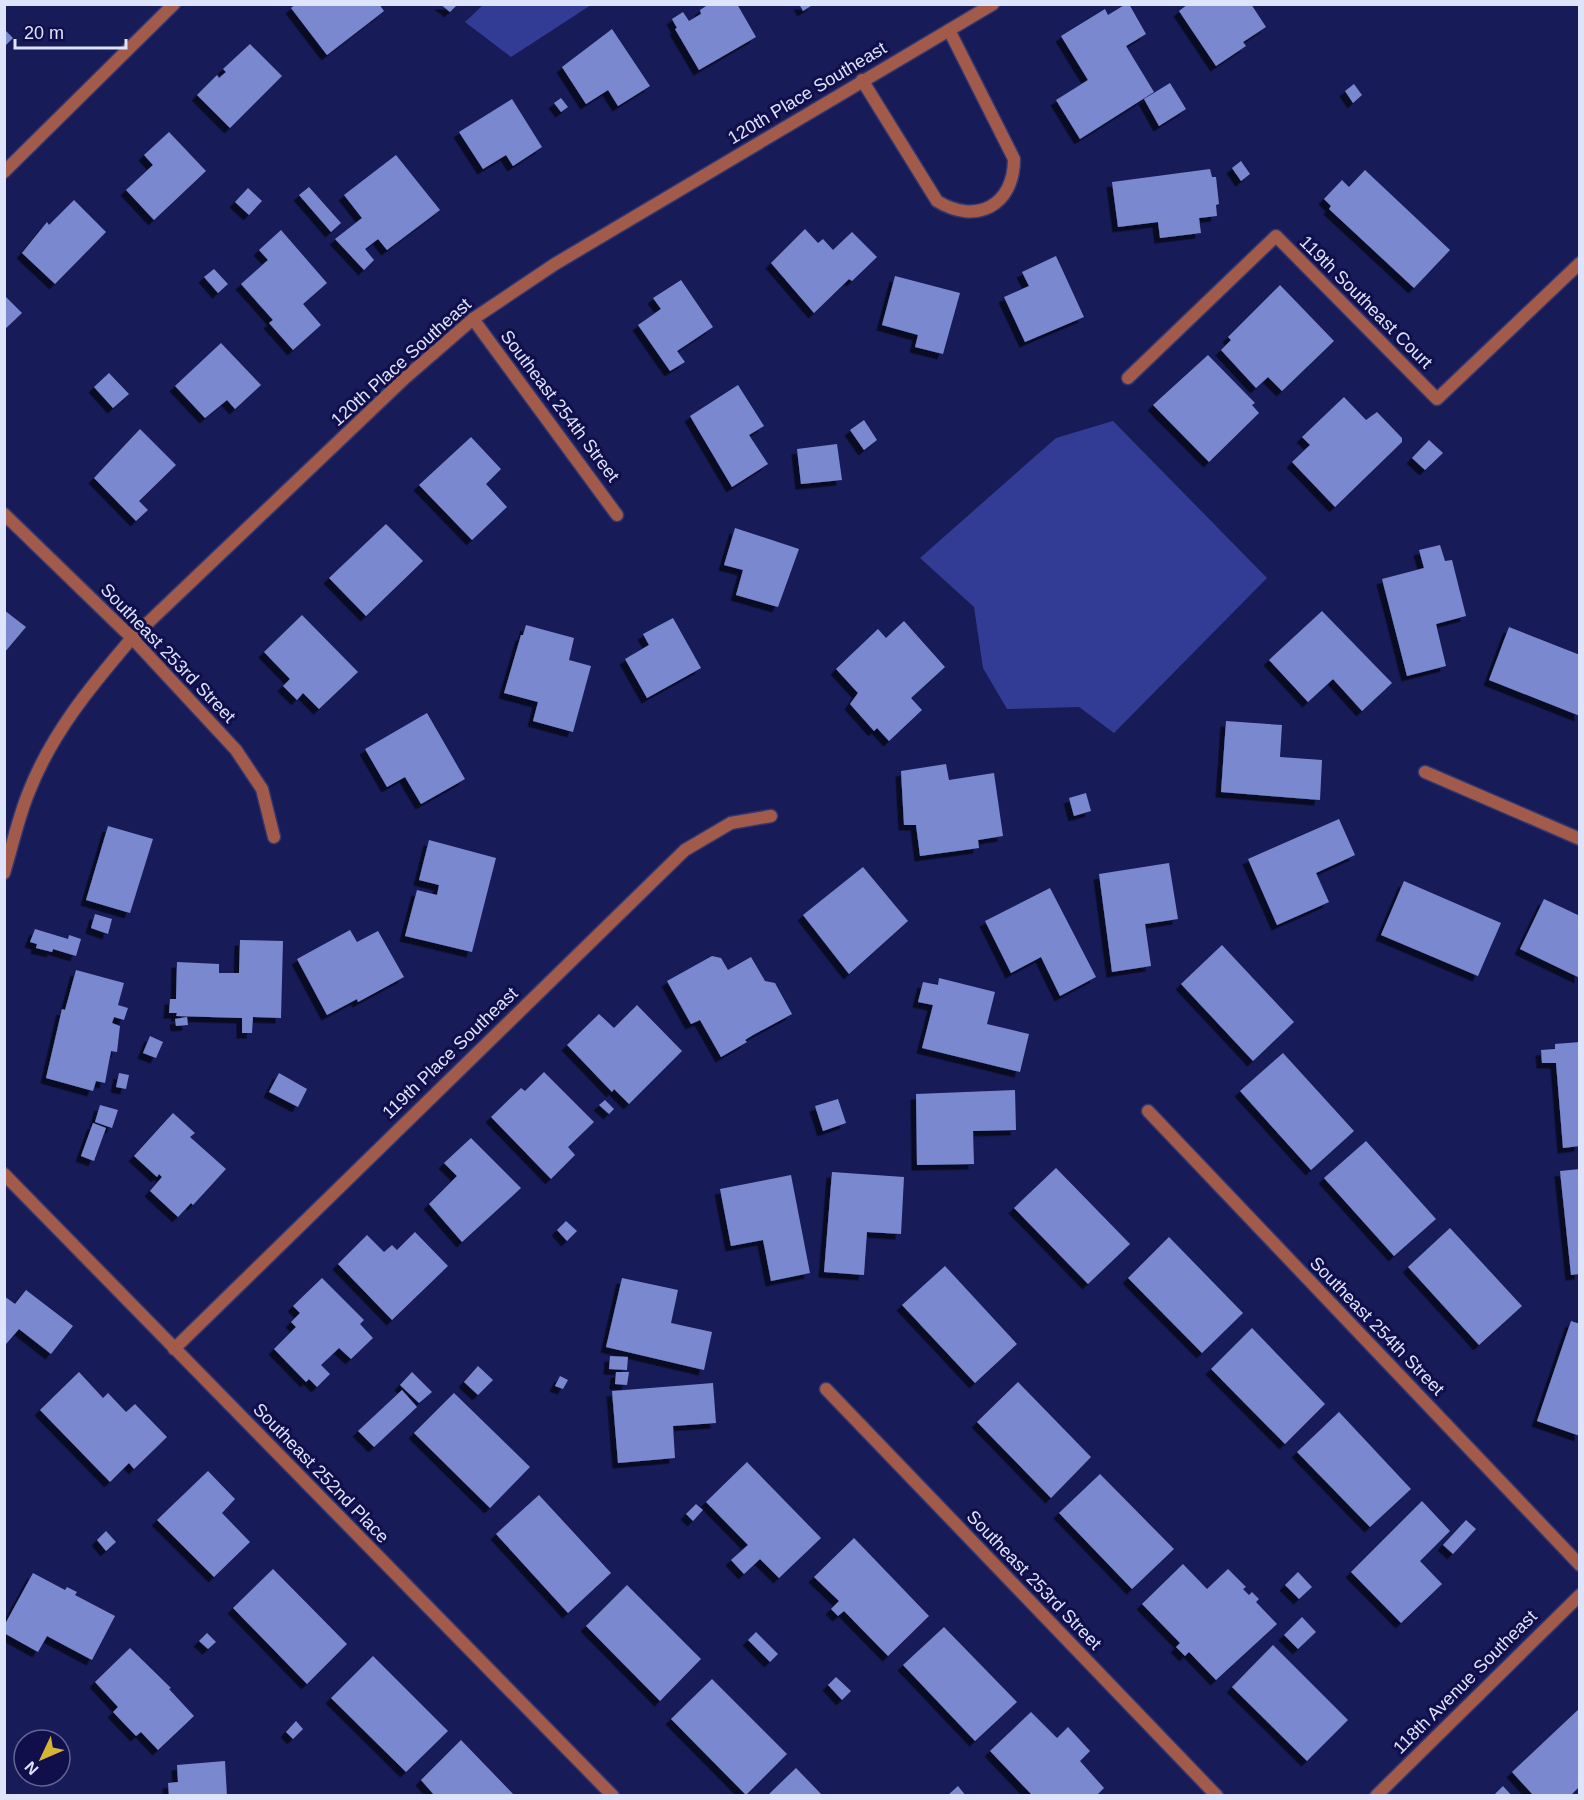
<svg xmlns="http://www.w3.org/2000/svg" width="1584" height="1800" viewBox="0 0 1584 1800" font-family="Helvetica,sans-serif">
<defs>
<filter id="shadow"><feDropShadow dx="-5.5" dy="5.5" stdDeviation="0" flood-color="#0009"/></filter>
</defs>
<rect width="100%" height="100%" fill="#171b57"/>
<g fill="#333c95">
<polygon points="483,5 483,4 591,5 511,57 465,22"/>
<polygon points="1113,421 1267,578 1114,733 1079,707 1007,709 983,668 974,607 920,558 1056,438"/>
</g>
<g fill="#7a89cf" filter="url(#shadow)">
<polygon points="296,4 379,4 384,11 327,55 291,8"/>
<polygon points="440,4 458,4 450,12"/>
<polygon points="709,4 737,4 756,37 699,70 675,29 677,28 672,19 683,12 689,21 701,14 700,10"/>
<polygon points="799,4 814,4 803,11"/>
<polygon points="1126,4 1129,4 1146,34 1126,46 1154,92 1080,139 1056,100 1088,80 1061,36 1105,9 1108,15"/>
<polygon points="1188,4 1251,4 1266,27 1243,42 1246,46 1216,66 1179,11"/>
<polygon points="4,29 13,38 4,47"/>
<polygon points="612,29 650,86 618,106 608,90 586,104 562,67"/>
<polygon points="250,44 282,76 230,128 197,95 217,75 219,78 226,72 223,69"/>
<polygon points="1170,83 1186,109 1159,126 1144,99"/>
<polygon points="1354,84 1362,95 1353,103 1345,91"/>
<polygon points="561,98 568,107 561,112 554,103"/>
<polygon points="512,99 542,147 513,166 506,155 483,169 459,132"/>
<polygon points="169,132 206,171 154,220 126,190 153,165 144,155"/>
<polygon points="396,155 440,210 387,250 378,239 365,249 374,260 364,270 335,239 362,218 344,195"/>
<polygon points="1241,161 1250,174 1241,181 1232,168"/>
<polygon points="1210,169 1212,177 1216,177 1219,204 1216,205 1217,216 1199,218 1201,233 1160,238 1158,222 1118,227 1112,182"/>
<polygon points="1365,170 1450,250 1414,288 1329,209 1331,206 1324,199 1342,180 1349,187"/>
<polygon points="309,187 341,223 331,232 299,195"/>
<polygon points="248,188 262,201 249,215 235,202"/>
<polygon points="74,200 106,232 55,284 22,253 47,222 49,225"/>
<polygon points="805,229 818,243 823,239 833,250 852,232 877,257 852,281 849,279 814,313 771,263"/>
<polygon points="281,230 327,283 303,304 321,325 293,350 269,323 273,320 241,284 268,260 259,250"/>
<polygon points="1056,256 1084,317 1025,342 1004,297 1029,286 1022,272"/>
<polygon points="214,269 228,284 218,293 204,277"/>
<polygon points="895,276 960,293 943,354 915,347 918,335 882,325"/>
<polygon points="681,280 713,327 677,351 685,362 670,371 638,325 661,309 653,298"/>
<polygon points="1280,285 1334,341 1282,391 1268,377 1256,388 1221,350 1231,340 1228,337"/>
<polygon points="4,295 22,313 4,330"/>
<polygon points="221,343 261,385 235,409 227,400 205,418 175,386"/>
<polygon points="1208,355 1255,403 1252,405 1259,413 1209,462 1153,405"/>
<polygon points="109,373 129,394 113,408 94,387"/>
<polygon points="738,385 764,426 749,435 768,464 732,487 690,416"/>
<polygon points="1344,397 1366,420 1377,412 1402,438 1402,442 1335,507 1292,462 1310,445 1302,437"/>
<polygon points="864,420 877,440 864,450 850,430"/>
<polygon points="140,429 176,465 139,501 148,510 136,521 94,478"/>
<polygon points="471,437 501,469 486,484 507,507 472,540 419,485"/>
<polygon points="1429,440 1443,453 1425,470 1412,458"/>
<polygon points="837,444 842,480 801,484 797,449"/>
<polygon points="386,524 423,561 366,616 329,578"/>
<polygon points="735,528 799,549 778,607 736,595 743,570 724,565"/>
<polygon points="1440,545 1445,561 1452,560 1466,616 1436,624 1446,666 1407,676 1382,579 1424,568 1419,550"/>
<polygon points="4,610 26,627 4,653"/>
<polygon points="1322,611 1392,683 1362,711 1333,679 1308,702 1269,660"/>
<polygon points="302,615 358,672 319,709 303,693 297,700 283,686 290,679 264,652"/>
<polygon points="673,618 701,668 647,698 625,659 649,645 643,634"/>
<polygon points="904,621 945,667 911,698 922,710 889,741 877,728 874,731 850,704 858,693 836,669 878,629 886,638"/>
<polygon points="526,625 574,638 569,660 591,666 573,732 533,721 538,702 504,693 521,635 523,635"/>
<polygon points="1509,627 1580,655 1580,716 1489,680"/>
<polygon points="427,713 465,779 421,804 405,777 387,787 365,749"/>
<polygon points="1226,721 1282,725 1280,757 1322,760 1320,800 1221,792"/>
<polygon points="946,764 949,780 994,773 1003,836 978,840 979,848 920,856 916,825 904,825 901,771"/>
<polygon points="1086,793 1091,811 1074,816 1069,798"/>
<polygon points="1339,819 1355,855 1316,873 1329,902 1277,925 1248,859"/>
<polygon points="108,826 153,839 130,913 86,900"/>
<polygon points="429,840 496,858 472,952 405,936 417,890 437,895 439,885 419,880"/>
<polygon points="1169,863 1178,919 1145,924 1151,966 1112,972 1099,874"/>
<polygon points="863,867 908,921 849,974 803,915"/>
<polygon points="1404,881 1501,923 1478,976 1381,935"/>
<polygon points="1050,888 1096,977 1060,996 1041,957 1011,973 985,921"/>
<polygon points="1544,899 1580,916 1580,978 1520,949"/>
<polygon points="95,914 112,919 108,934 91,928"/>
<polygon points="35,929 68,939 69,935 81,939 76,956 53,949 52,952 36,948 37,944 30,942"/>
<polygon points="350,930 357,942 378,931 404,977 358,1002 357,999 327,1015 297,959"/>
<polygon points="240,940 283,941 281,1018 253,1017 252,1033 242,1033 242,1018 176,1016 177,1013 169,1013 170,999 176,999 177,962 219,964 219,973 239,973"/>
<polygon points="1222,945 1294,1022 1253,1061 1181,984"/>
<polygon points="712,956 721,958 728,970 751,957 765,981 775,983 792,1014 753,1035 745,1040 747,1042 721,1057 700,1020 691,1024 667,981"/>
<polygon points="76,970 124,983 118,1005 128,1008 124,1020 114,1017 112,1023 120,1026 117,1052 111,1051 105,1083 96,1081 93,1091 46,1078 62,1009 65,1010"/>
<polygon points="939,978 995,992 987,1024 1029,1034 1020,1072 922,1048 933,1005 918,1002 923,982 938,985"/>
<polygon points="637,1005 682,1051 629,1104 614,1089 612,1092 567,1045 599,1014 614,1028"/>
<polygon points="187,1017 188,1025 176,1026 175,1019"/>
<polygon points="150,1036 163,1042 156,1058 143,1053"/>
<polygon points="1580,1042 1580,1146 1563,1148 1556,1063 1542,1063 1541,1050 1555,1049 1555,1044"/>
<polygon points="1283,1053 1354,1131 1311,1170 1240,1091"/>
<polygon points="544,1072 594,1122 568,1147 575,1155 551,1179 491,1117 521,1088 525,1091"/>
<polygon points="119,1073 129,1075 126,1089 116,1087"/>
<polygon points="279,1073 307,1089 298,1107 269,1092"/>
<polygon points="1015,1090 1016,1130 973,1131 974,1164 917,1165 916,1094"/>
<polygon points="838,1099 846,1123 823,1131 815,1106"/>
<polygon points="605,1100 614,1109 609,1114 599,1105"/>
<polygon points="100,1105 118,1110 112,1128 95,1122"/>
<polygon points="173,1113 195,1133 190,1137 226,1169 193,1205 191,1203 178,1217 150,1191 162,1177 159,1174 157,1177 134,1156"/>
<polygon points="93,1123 106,1128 94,1161 81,1156"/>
<polygon points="471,1138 521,1188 462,1242 429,1204 457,1176 444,1163"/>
<polygon points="1366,1141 1436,1219 1394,1256 1324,1178"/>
<polygon points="1056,1168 1130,1244 1088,1284 1014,1208"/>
<polygon points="1580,1169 1580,1274 1571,1275 1560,1171"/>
<polygon points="832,1172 904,1177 901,1234 867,1232 864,1275 824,1272"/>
<polygon points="791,1175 810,1273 771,1281 763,1240 731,1246 720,1189"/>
<polygon points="566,1221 577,1231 567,1241 557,1230"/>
<polygon points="1450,1228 1522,1306 1479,1345 1408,1267"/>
<polygon points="415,1232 448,1266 392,1320 338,1264 367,1235 384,1252 392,1245 397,1250"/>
<polygon points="1169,1237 1243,1313 1202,1353 1128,1278"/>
<polygon points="945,1266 1017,1344 975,1383 902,1305"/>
<polygon points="322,1278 364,1320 360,1324 373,1338 351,1359 339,1348 321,1365 330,1374 317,1387 309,1379 306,1382 274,1349 296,1327 291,1322 300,1313 293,1306"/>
<polygon points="622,1278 678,1290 671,1323 712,1332 704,1370 606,1347"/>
<polygon points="26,1290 73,1326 51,1354 19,1329 6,1344 4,1343 4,1296 15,1304"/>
<polygon points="1571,1321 1580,1324 1580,1436 1537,1421"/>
<polygon points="1252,1328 1325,1404 1285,1444 1211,1369"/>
<polygon points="610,1356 628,1357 627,1370 609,1369"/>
<polygon points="478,1366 493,1380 478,1395 464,1382"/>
<polygon points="79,1372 103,1398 108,1393 126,1412 135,1404 167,1437 134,1469 129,1463 110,1482 40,1410"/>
<polygon points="412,1372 432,1392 419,1403 400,1385"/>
<polygon points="616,1372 629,1372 627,1385 615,1384"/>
<polygon points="560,1376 568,1380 563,1389 555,1386"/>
<polygon points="1018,1382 1091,1457 1051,1498 977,1422"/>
<polygon points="713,1383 716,1423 673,1426 675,1458 618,1463 612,1391"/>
<polygon points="402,1390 417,1407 374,1447 358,1431"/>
<polygon points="454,1393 530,1467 490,1508 414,1433"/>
<polygon points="1339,1412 1411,1489 1370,1527 1297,1452"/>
<polygon points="747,1462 821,1538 779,1578 760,1559 744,1574 731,1560 748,1545 706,1502"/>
<polygon points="208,1471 235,1499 222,1513 250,1542 214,1577 157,1520"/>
<polygon points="1100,1474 1174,1549 1132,1589 1059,1513"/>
<polygon points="539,1495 611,1573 568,1613 496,1534"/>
<polygon points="1422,1501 1450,1531 1420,1561 1442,1584 1401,1623 1351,1572"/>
<polygon points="696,1504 703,1510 693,1521 686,1514"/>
<polygon points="1466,1520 1476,1529 1453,1554 1443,1545"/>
<polygon points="106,1531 116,1542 106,1551 97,1540"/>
<polygon points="854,1538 929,1616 888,1656 844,1611 838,1616 831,1609 839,1601 814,1577"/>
<polygon points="1183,1564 1207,1589 1228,1569 1246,1587 1243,1589 1249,1595 1252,1592 1259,1599 1256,1602 1277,1624 1216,1680 1189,1652 1185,1656 1176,1647 1180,1643 1142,1604"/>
<polygon points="273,1569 347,1644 307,1684 233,1608"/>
<polygon points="1298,1572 1312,1587 1299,1599 1285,1585"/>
<polygon points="33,1573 65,1590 67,1587 77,1592 75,1595 115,1616 92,1660 47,1636 38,1652 4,1633 4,1626"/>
<polygon points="627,1585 701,1659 660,1701 586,1626"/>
<polygon points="1302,1617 1316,1632 1298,1649 1284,1635"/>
<polygon points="944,1627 1017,1702 975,1741 903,1665"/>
<polygon points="756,1632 778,1654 770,1662 748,1640"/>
<polygon points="207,1633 216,1642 208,1649 199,1641"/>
<polygon points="1273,1645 1348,1720 1307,1761 1232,1687"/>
<polygon points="130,1648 171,1688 169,1689 194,1716 158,1750 141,1732 136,1736 113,1712 118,1707 95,1682"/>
<polygon points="373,1656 448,1731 406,1772 331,1698"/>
<polygon points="836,1677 851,1691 842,1700 828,1685"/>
<polygon points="712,1679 787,1754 746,1795 671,1719"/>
<polygon points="1580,1708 1580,1786 1570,1796 1534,1796 1512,1772"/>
<polygon points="1031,1712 1057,1738 1068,1727 1090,1751 1080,1761 1104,1788 1096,1796 1033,1796 990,1751"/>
<polygon points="296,1721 303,1729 293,1739 286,1732"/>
<polygon points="461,1740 515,1796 435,1796 421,1780"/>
<polygon points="225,1761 227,1796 169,1796 168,1783 178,1782 177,1765"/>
<polygon points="796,1768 823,1796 767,1796"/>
<polygon points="958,1786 966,1796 947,1796"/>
<polygon points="1503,1786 1512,1796 1493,1796"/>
</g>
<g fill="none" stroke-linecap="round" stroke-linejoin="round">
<g stroke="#33376e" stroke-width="15">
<g id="street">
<path d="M862,80L937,201C976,225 1014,206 1014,159L949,30"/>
<polyline points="4,172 174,4"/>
<polyline points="473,319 617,515"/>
<polyline points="1128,378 1276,236 1437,399 1580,263"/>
<polyline points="4,514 132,638 236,750 262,789 274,837"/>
<polyline points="1425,772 1580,839"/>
<path d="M4,873C12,847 18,819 28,794C51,734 91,686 132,638L405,378L473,319L555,264L993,4"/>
<polyline points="1148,1111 1580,1565"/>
<polyline points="4,1174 613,1796"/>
<polyline points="174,1349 685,850 731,823 771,816"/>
<polyline points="826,1389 1217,1796"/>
<polyline points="1376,1796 1580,1595"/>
</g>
</g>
<use href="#street" stroke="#a25b4b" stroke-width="12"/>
</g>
<g text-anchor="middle" stroke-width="6" stroke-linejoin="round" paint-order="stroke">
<g font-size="18" fill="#dee4fb" stroke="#100f4c">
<text transform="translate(807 93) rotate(-31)" y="6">120th Place Southeast</text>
<text transform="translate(1366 302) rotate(45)" y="6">119th Southeast Court</text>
<text transform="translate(401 362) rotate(-42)" y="6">120th Place Southeast</text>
<text transform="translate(560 406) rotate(53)" y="6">Southeast 254th Street</text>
<text transform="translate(168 653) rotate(46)" y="6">Southeast 253rd Street</text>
<text transform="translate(450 1053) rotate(-44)" y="6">119th Place Southeast</text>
<text transform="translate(1377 1326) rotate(46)" y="6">Southeast 254th Street</text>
<text transform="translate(321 1473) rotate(46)" y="6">Southeast 252nd Place</text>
<text transform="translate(1034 1580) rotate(46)" y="6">Southeast 253rd Street</text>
<text transform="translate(1465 1682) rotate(-45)" y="6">118th Avenue Southeast</text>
</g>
</g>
<rect width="1584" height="1800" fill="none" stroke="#dee4fb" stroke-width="12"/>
<g transform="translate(42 1758) rotate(226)"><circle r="28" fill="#100f4c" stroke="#626492" stroke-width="1.5"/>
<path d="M0-4.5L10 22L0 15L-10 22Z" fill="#d6b534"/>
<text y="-9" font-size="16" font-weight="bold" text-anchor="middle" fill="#dee4fb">N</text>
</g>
<path d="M15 39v9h111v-9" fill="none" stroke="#dee4fb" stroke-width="3"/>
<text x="24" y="39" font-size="18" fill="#dee4fb" stroke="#100f4c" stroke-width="4.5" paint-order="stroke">20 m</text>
</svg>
